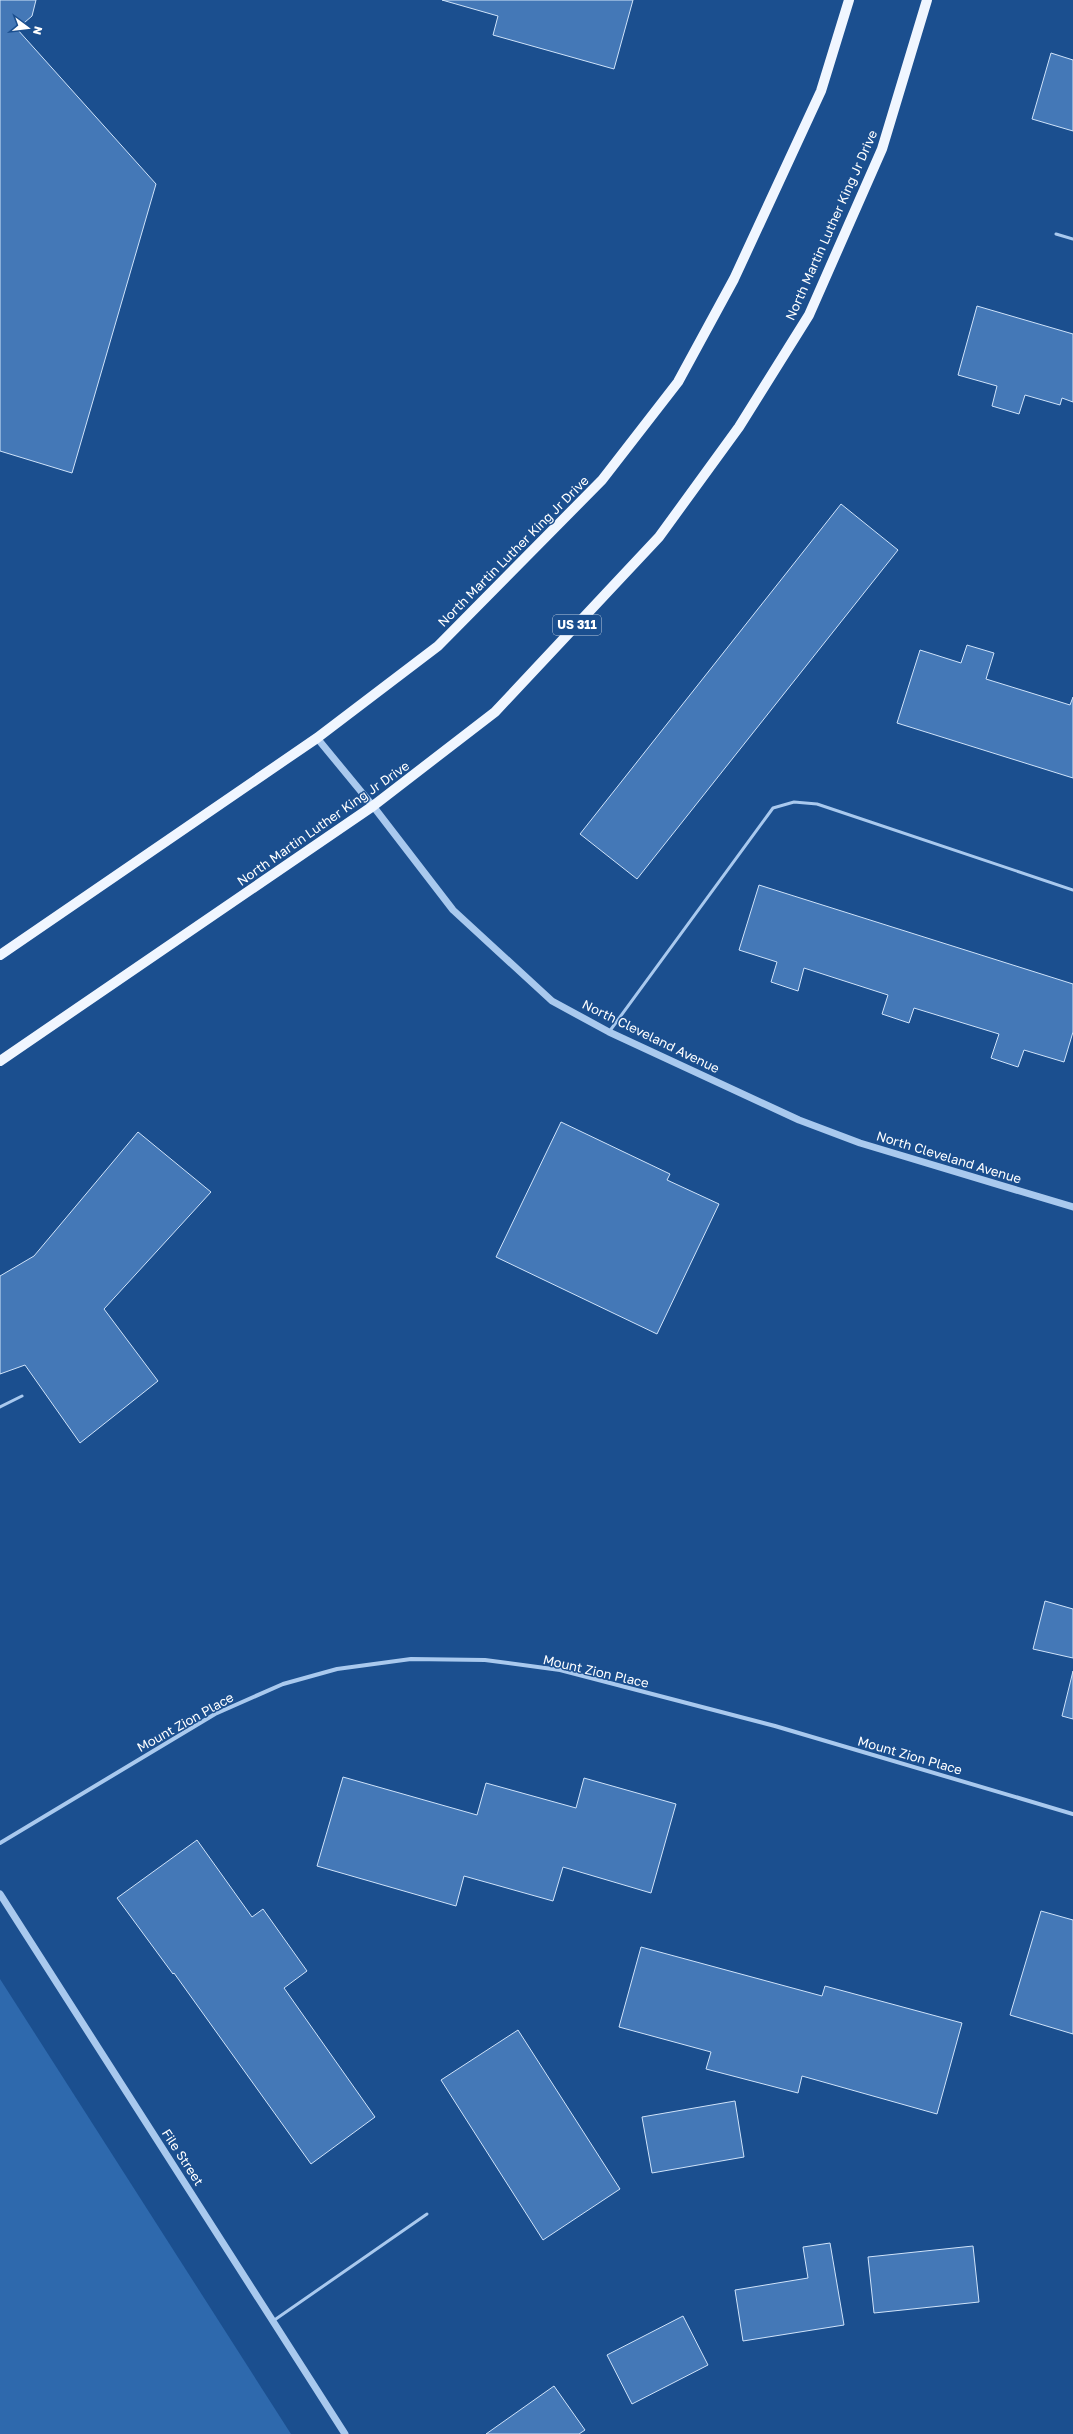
<svg xmlns="http://www.w3.org/2000/svg" width="1073" height="2434" viewBox="0 0 1073 2434" font-family="'Golos Text',sans-serif">
<rect width="100%" height="100%" fill="#1b4f8f"/>
<polygon fill="#2e69ad" points="0,1979 291,2434 0,2434"/>
<g fill="#4478b7" stroke="#cfe3fa">
<polygon points="0,0 36,0 32,16 17,29 156,184 72,473 0,451"/>
<polygon points="442,0 633,0 614,69 493,35 498,16"/>
<polygon points="1051,53 1073,60 1073,131 1032,119"/>
<polygon points="977,306 1073,334 1073,402 1062,398 1060,405 1025,395 1019,414 992,406 997,386 958,375"/>
<polygon points="841,504 898,550 637,879 580,834"/>
<polygon points="967,645 994,653 986,679 1070,705 1073,697 1073,778 897,723 920,650 961,663"/>
<polygon points="759,885 1073,984 1073,1032 1064,1062 1024,1050 1018,1067 991,1058 999,1034 914,1008 909,1023 882,1014 888,995 804,968 798,991 771,982 777,962 739,950"/>
<polygon points="561,1122 670,1174 667,1180 719,1204 657,1334 496,1257"/>
<polygon points="138,1132 211,1192 104,1309 158,1381 80,1443 25,1365 0,1374 0,1276 34,1256"/>
<polygon points="1045,1601 1073,1609 1073,1658 1033,1649"/>
<polygon points="1073,1671 1073,1719 1062,1716"/>
<polygon points="343,1777 477,1815 486,1783 576,1808 584,1778 676,1804 651,1893 563,1867 553,1901 464,1876 456,1906 317,1866"/>
<polygon points="197,1840 252,1917 263,1909 307,1971 284,1988 375,2117 311,2164 174,1973 173,1974 117,1898"/>
<polygon points="1041,1911 1073,1920 1073,2034 1010,2015"/>
<polygon points="641,1947 822,1996 825,1986 962,2023 937,2114 802,2076 798,2093 706,2069 711,2052 619,2027"/>
<polygon points="518,2030 620,2189 543,2240 441,2080"/>
<polygon points="735,2101 744,2157 652,2173 642,2117"/>
<polygon points="830,2243 844,2325 743,2341 735,2290 808,2278 803,2247"/>
<polygon points="973,2246 979,2302 874,2313 868,2257"/>
<polygon points="683,2316 708,2365 632,2404 607,2355"/>
<polygon points="554,2386 585,2430 579,2434 486,2434"/>
</g>
<g fill="none" stroke-linecap="round" stroke-linejoin="round">
<g stroke="#a9c9ee" stroke-width="3">
<polyline points="1056,234 1073,239"/>
<polyline points="609,1032 773,808 794,802 817,804 1073,890"/>
<polyline points="0,1407 22,1396"/>
<polyline points="273,2321 427,2214"/>
</g>
<polyline stroke="#a9c9ee" stroke-width="4" points="0,1843 215,1714 283,1684 337,1669 411,1659 485,1660 560,1670 775,1726 1073,1814"/>
<g stroke="#a9c9ee" stroke-width="7">
<polyline points="317,738 373,806 453,910 552,1001 609,1032 799,1120 860,1143 1073,1207"/>
<polyline points="0,1894 345,2434"/>
</g>
<g stroke="#f0f6ff" stroke-width="10">
<polyline points="0,955 317,738 438,646 602,480 678,382 734,279 821,91 849,0"/>
<polyline points="0,1061 373,806 495,712 659,537 739,427 809,315 882,149 927,0"/>
</g>
</g>
<g text-anchor="middle" stroke-width="3" stroke-linejoin="round" paint-order="stroke">
<rect fill="#1b4f8f" stroke="#bbcadd" stroke-width="1" x="553" y="615" width="48" height="20" rx="3"/>
<g font-size="12" font-weight="bold" fill="#fff">
<text x="577" y="629">US 311</text>
</g>
<g font-size="13" fill="#fff" stroke="#1b4f8f">
<text transform="translate(831 225) rotate(-66)" y="5">North Martin Luther King Jr Drive</text>
<text transform="translate(513 551) rotate(-45)" y="5">North Martin Luther King Jr Drive</text>
<text transform="translate(323 823) rotate(-35)" y="5">North Martin Luther King Jr Drive</text>
<text transform="translate(651 1036) rotate(26)" y="5">North Cleveland Avenue</text>
<text transform="translate(949 1157) rotate(17)" y="5">North Cleveland Avenue</text>
<text transform="translate(596 1671) rotate(13)" y="5">Mount Zion Place</text>
<text transform="translate(185 1722) rotate(-29)" y="5">Mount Zion Place</text>
<text transform="translate(910 1755) rotate(16)" y="5">Mount Zion Place</text>
<text transform="translate(183 2157) rotate(57)" y="5">File Street</text>
</g>
</g>
<g transform="translate(28 28) rotate(105)" stroke="#1b4f8f" stroke-width="3" paint-order="stroke">
<path d="M0-3L7 15L0 10L-7 15Z" fill="#ffffff"/>
<text y="-6" font-size="11" font-weight="bold" text-anchor="middle" fill="#ffffff">N</text>
</g>
</svg>
